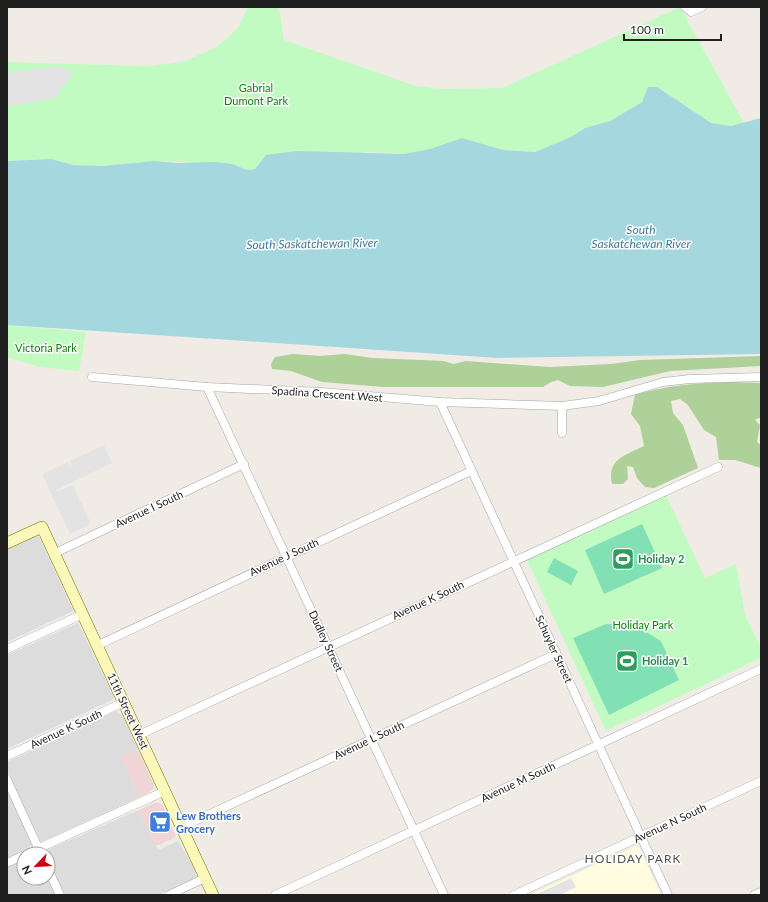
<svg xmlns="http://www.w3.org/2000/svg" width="768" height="902" viewBox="0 0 768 902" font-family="Lato,sans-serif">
<rect width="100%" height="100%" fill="#f0ece5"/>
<g fill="#dddcdc">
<polygon points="35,535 40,538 73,611 7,642 7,547"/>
<polygon points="78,623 114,697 112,700 7,749 7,655"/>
<polygon points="116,711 123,716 138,749 121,757 140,797 41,842 7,770 7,762"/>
<polygon points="7,790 32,845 7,858"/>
<polygon points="139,810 158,850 178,841 195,870 196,877 159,895 65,895 48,858 48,854 46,854 47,850"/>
<polygon points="24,860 24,878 48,878 56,895 7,895 7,868"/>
</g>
<g fill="#f1d4d6">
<polygon points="138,749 154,785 153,790 140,797 121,757"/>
<polygon points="154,803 160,803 163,806 176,837 156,846 139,810"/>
</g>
<polygon fill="#fffcdf" points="636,846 639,847 661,895 530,895"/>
<g fill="#aed099">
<polygon points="293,354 320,356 345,354 372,358 444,361 453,364 466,361 550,367 611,364 640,360 761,356 761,366 670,371 603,387 570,386 558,380 551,382 543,387 383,387 322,382 291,371 272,369 271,364 275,357"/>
<path d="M731,382L761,383V417L755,420L760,425L757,442L761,445V468L735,460H719L716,437L704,430L688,405L680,399L671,401L673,413L683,425L698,468L654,488L645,487L637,478L633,467L627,466L628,479L623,484H612C607,459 624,456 644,446L640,426L631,414L635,395C668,385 696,383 731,382Z"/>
</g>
<g fill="#c2fbc2">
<polygon points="248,7 279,7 284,40 416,86 443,89 502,88 680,7 744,123 731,126 711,123 657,87 642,102 610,121 585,128 571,137 535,152 503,150 462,138 430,149 404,154 369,152 247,170 232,164 154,161 103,166 73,165 51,159 7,161 7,62 148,66 183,62 218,46 238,28"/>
<polygon points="7,325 86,332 79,371 39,367 7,357"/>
<polygon points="666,495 705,578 736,564 745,615 761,648 761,658 606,731 527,560"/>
</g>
<g fill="#82e1b4">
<polygon points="642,524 662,568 604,594 585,550"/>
<polygon points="554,558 578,571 571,585 547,572"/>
<polygon points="606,624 636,626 661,641 679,680 609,715 573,638"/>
</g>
<g fill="#e3e3e3">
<polygon points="55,66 74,72 55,98 10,106 7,101 7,73"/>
<polygon points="104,445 112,463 56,490 58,491 73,485 90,522 89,525 70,534 42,474 68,462 72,467 70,461"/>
<polygon points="571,878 576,887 560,895 535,895"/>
</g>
<polygon fill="#a5d7df" points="648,87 657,87 711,123 731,126 761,118 761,354 498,358 7,325 7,161 51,159 73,165 103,166 154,161 178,163 217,162 232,164 247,170 255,169 266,155 298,151 404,154 430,149 462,138 503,150 535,152 571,137 585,128 610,121 642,102"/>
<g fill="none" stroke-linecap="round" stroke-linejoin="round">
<g stroke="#a6a6a6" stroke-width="9">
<g id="street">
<polyline points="685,7 691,12 702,7"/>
<polyline points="92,377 207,387 322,392 440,402 562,406 599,401 663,382 690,379 761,377"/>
<polyline points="207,387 444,895"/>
<polyline points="440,402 668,895"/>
<polyline points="562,406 562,433"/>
<polyline points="55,553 244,464"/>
<polyline points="98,645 471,471"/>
<polyline points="7,649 83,614"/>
<polyline points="139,735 718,467"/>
<polyline points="7,756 124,702"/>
<polyline points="7,780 41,854"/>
<polyline points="182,827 556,654"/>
<polyline points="26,854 165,791"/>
<polyline points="7,863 24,855"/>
<polyline points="48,869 60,895"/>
<polyline points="169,895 205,878"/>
<polyline points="275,895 761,669"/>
<polyline points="514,895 761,781"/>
<polyline points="754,895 761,892"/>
</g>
</g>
<g stroke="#787a02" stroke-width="12">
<polyline id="secondary" points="7,543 42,527 213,895"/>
</g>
<use href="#street" stroke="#fff" stroke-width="8"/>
<use href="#secondary" stroke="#fbf8b9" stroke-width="11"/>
</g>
<defs>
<g id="stadium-square" transform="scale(1.15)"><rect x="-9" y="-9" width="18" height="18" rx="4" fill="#2e9e5b" stroke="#fff"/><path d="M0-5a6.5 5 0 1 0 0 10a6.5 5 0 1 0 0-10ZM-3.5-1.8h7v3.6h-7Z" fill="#fff"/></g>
<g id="supermarket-square" transform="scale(1.15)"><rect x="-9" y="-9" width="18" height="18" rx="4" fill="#3f7fe0" stroke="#fff"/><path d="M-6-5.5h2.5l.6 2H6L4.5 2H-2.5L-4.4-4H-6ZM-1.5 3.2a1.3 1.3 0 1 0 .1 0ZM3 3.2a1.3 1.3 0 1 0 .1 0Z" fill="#fff"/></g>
</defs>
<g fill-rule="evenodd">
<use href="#stadium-square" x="623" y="559"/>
<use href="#stadium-square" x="627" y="661"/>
<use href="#supermarket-square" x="160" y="822"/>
</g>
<g text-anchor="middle" stroke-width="3" stroke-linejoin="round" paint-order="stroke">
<g font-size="11" fill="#0a8109" stroke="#fff">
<text x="256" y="92">Gabrial<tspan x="256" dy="13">Dumont Park</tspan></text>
<text x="46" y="352">Victoria Park</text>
<text x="643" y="629">Holiday Park</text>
</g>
<g font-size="11" fill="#1f1f1f" stroke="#fff">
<text transform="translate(327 394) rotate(4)" y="4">Spadina Crescent West</text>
<text transform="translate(149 509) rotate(-25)" y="4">Avenue I South</text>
<text transform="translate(284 557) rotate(-25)" y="4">Avenue J South</text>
<text transform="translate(428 600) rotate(-25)" y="4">Avenue K South</text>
<text transform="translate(326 641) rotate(65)" y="4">Dudley Street</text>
<text transform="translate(554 649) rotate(65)" y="4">Schuyler Street</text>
<text transform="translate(128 711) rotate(65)" y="4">11th Street West</text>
<text transform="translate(66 729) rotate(-25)" y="4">Avenue K South</text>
<text transform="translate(369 740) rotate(-25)" y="4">Avenue L South</text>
<text transform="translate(518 782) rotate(-25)" y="4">Avenue M South</text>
<text transform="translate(670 823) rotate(-25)" y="4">Avenue N South</text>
</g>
<g font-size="11" font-weight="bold" fill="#27864d" stroke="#fff" text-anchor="start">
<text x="638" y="563">Holiday 2</text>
<text x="642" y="665">Holiday 1</text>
</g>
<g font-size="11" font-weight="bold" fill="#366cbe" stroke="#fff" text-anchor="start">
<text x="176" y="820">Lew Brothers<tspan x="176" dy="13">Grocery</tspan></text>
</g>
<g font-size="12" font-style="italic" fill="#437aa2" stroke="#fff">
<text x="641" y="234">South<tspan x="641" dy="14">Saskatchewan River</tspan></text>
<text transform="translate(312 244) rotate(-1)" y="4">South Saskatchewan River</text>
</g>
<g font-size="12" letter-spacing="1" fill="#525252" stroke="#fff">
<text x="633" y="863">HOLIDAY PARK</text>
</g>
</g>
<rect width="768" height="902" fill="none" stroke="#1f1f1f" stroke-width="16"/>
<g transform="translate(36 866) rotate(245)"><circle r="19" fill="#ffffff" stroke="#a5a5a5"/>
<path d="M0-3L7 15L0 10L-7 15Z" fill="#ce0012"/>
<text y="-6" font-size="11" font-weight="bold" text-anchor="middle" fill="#1f1f1f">N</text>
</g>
<path d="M624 34v6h97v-6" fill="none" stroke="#1f1f1f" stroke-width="2"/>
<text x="630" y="34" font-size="12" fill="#1f1f1f" stroke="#ffffff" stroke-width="3" paint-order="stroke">100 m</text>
</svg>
